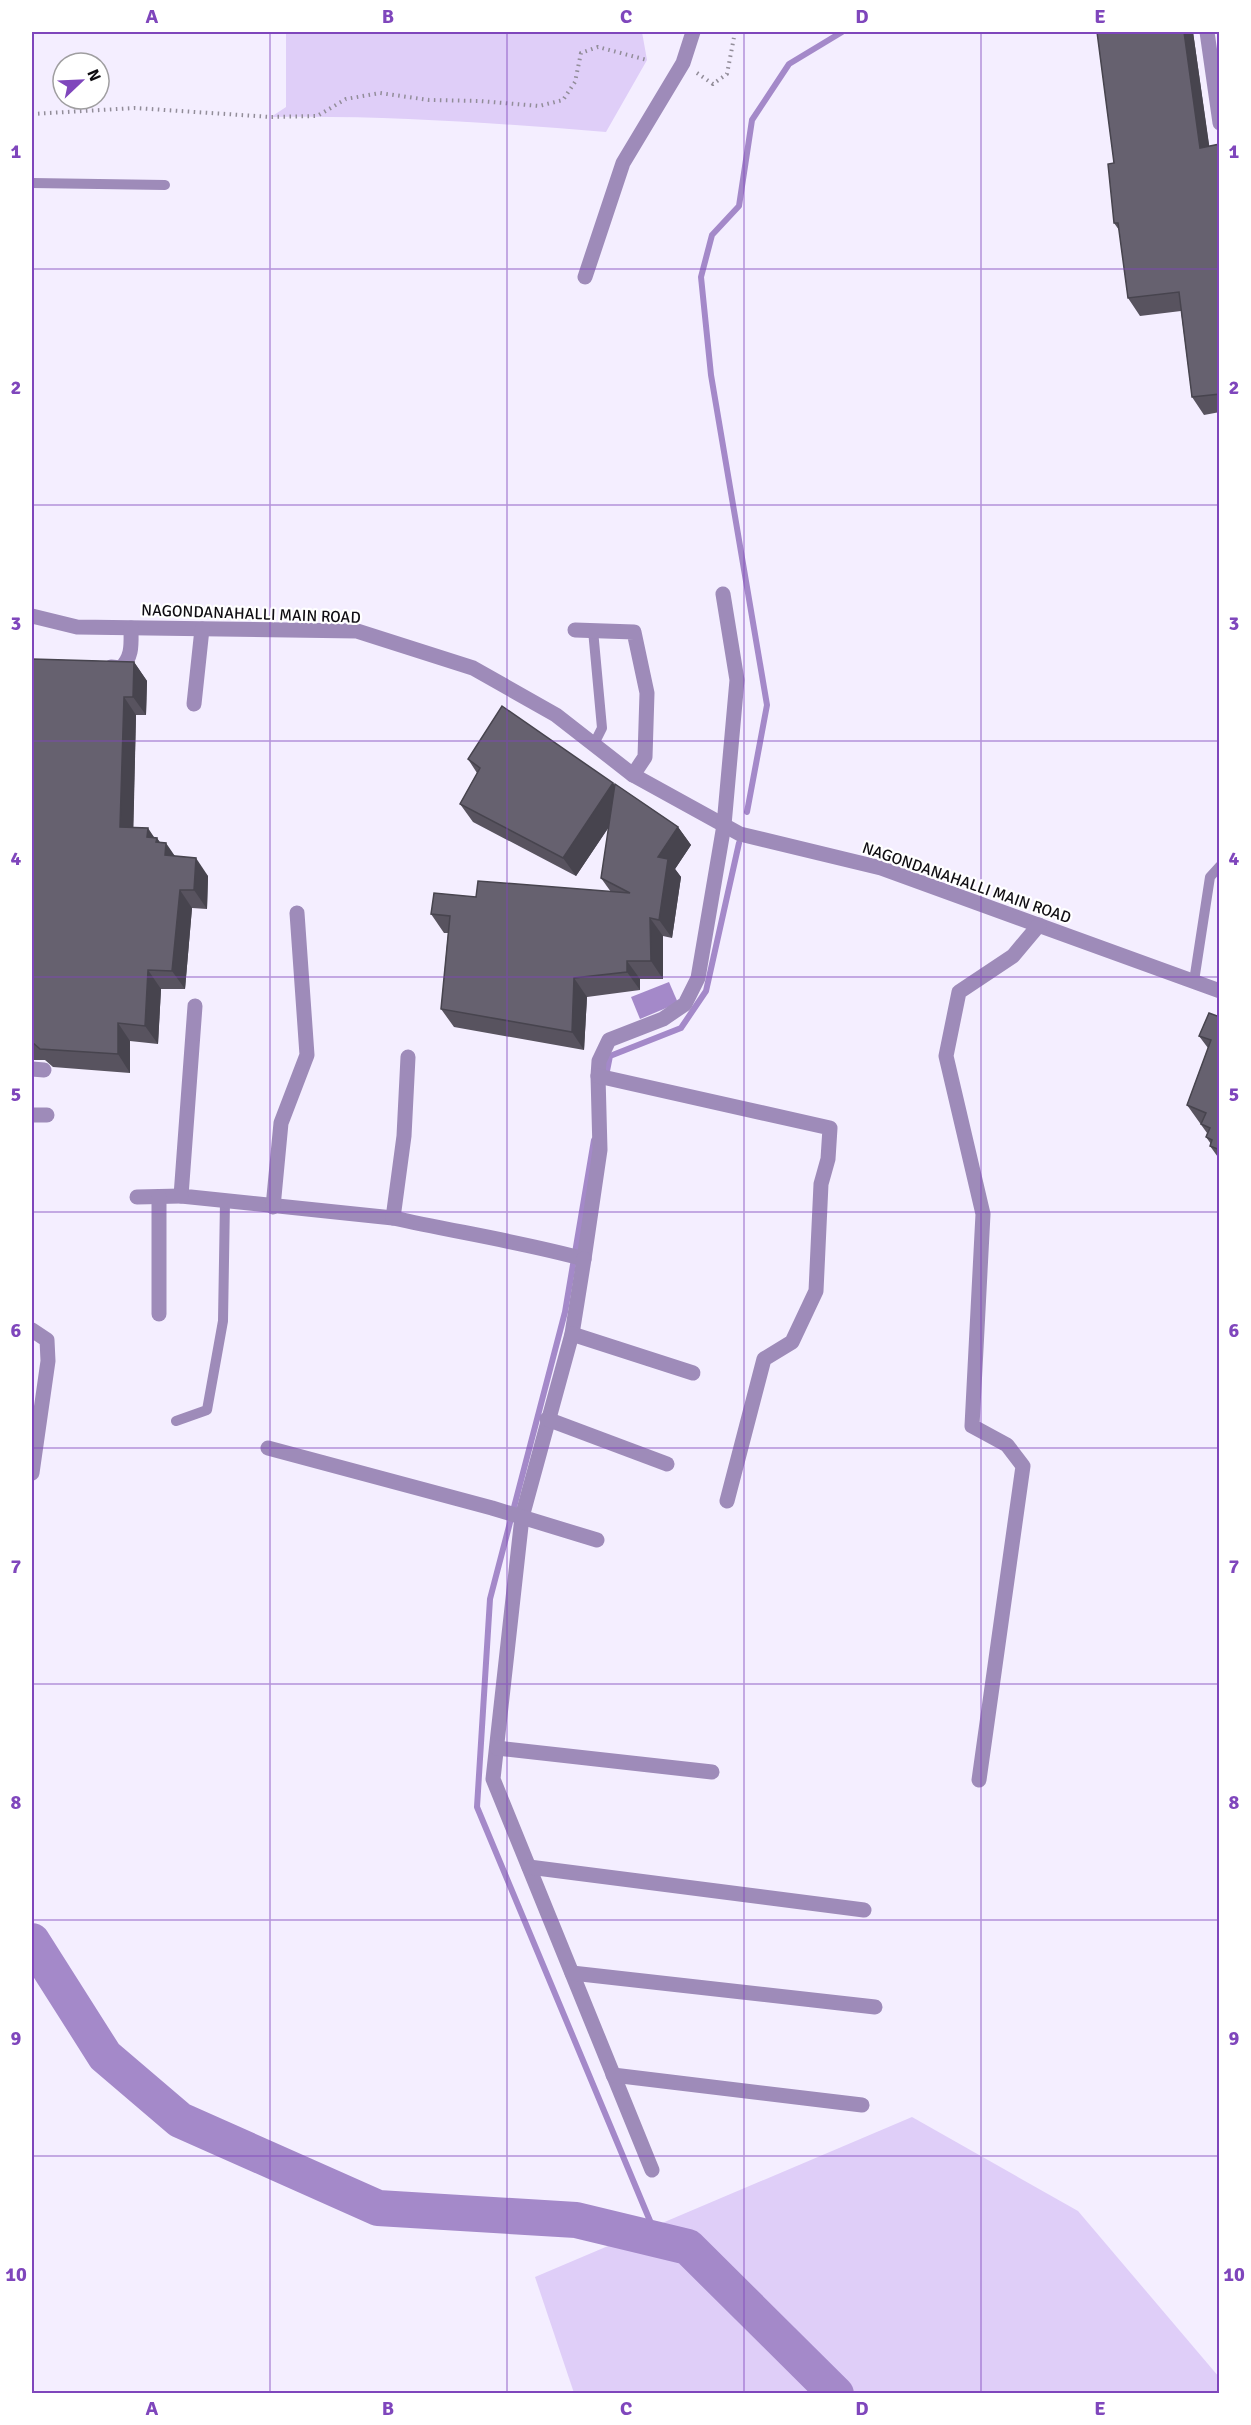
<svg xmlns="http://www.w3.org/2000/svg" width="1251" height="2425" viewBox="0 0 1251 2425" font-family="Signika,sans-serif">
<rect width="100%" height="100%" fill="#f4eeff"/>
<g fill="#dfcef8">
<path d="M286,32H642L647,60L606,132C494,123 383,115 271,117L286,107Z"/>
<polygon points="912,2117 1078,2211 1219,2377 1219,2393 574,2393 535,2277"/>
</g>
<polygon fill="#a489c9" points="669,982 678,1003 640,1019 631,997"/>
<g fill="none" stroke-linecap="round" stroke-linejoin="round">
<g stroke="#a489c9" stroke-width="6">
<polyline points="747,812 767,705 711,375 701,277 712,235 739,206 752,120 789,64 842,32"/>
<polyline points="607,1071 610,1056 681,1028 706,991 739,843"/>
<polyline points="594,1140 565,1312 490,1599 477,1807 658,2240"/>
</g>
<polyline stroke="#a489c9" stroke-width="36" points="32,1941 105,2056 180,2120 378,2208 576,2220 688,2247 836,2394"/>
<g stroke="#928d99" stroke-width="4" stroke-dasharray="1.5 4.5" stroke-linecap="butt">
<polyline points="697,73 713,84 727,74 735,32"/>
<polyline points="32,114 135,108 271,117 317,116 346,99 380,93 429,100 480,101 539,106 563,100 575,82 581,53 598,47 647,60"/>
</g>
<g stroke="#9e8bb9" stroke-width="10">
<polyline points="32,183 165,185"/>
<polyline points="593,630 602,728 594,744"/>
<polyline points="1194,981 1210,877 1220,866"/>
<polyline points="176,1421 207,1410 223,1321 225,1201"/>
</g>
<g stroke="#9e8bb9" stroke-width="15">
<polyline points="1207,32 1220,123"/>
<polyline points="585,277 623,163 683,63 693,32"/>
<polyline points="32,616 77,627 357,631 473,668 556,715 633,775 740,834 881,868 1220,991"/>
<polyline points="575,630 634,632 647,693 645,757 633,775"/>
<path d="M111,667L121,668C133,656 131,644 131,628"/>
<polyline points="194,704 202,629"/>
<polyline points="195,1006 181,1196 393,1218"/>
<path d="M408,1057L404,1136L393,1218C456,1232 522,1242 584,1259L600,1150L598,1076L599,1061L609,1040L663,1019L685,1004L698,978L724,825L737,680L723,594"/>
<polyline points="32,1069 44,1070"/>
<polyline points="598,1076 830,1128 828,1159 821,1184 816,1291 792,1342 764,1359 727,1501"/>
<polyline points="32,1115 47,1115"/>
<polyline points="137,1197 181,1196"/>
<polyline points="159,1197 159,1314"/>
<polyline points="273,1207 281,1123 307,1055 297,913"/>
<polyline points="584,1259 572,1334 522,1517 493,1779 652,2170"/>
<polyline points="32,1330 47,1340 48,1361 32,1473"/>
<polyline points="572,1334 693,1373"/>
<polyline points="547,1419 667,1464"/>
<polyline points="268,1448 492,1508 597,1540"/>
<polyline points="497,1748 712,1772"/>
<polyline points="979,1780 1023,1466 1007,1445 972,1426 983,1214 946,1056 959,992 1013,956 1039,925"/>
<polyline points="529,1867 864,1910"/>
<polyline points="572,1973 875,2007"/>
<polyline points="613,2075 862,2105"/>
</g>
</g>
<g fill="#58535f">
<polygon points="1097,32 1193,32 1209,146 1220,144 1220,412 1204,415 1192,397 1181,311 1140,316 1128,298 1119,230 1114,223 1114,163"/>
<polygon points="32,659 134,662 147,681 146,715 136,715 133,828 154,838 157,838 160,843 175,856 208,876 207,909 192,908 185,989 161,989 158,1044 130,1041 130,1073 53,1067 45,1060 32,1060"/>
<polygon points="468,759 613,783 615,785 678,827 691,845 675,869 681,877 672,938 663,936 663,979 640,979 640,990 587,997 584,1050 454,1027 441,1009 448,933 444,933 431,914 476,897 611,892 601,878 609,827 576,876 473,822 460,804 477,773"/>
<polygon points="1220,1017 1220,1160 1210,1146 1211,1144 1206,1137 1207,1133 1187,1105 1208,1048 1199,1036"/>
</g>
<g fill="#47444e">
<polygon points="1184,32 1193,32 1212,165 1200,148"/>
<polygon points="134,662 147,681 146,715 133,697"/>
<polygon points="124,697 136,715 133,846 120,827"/>
<polygon points="613,783 626,801 576,876 563,858"/>
<polygon points="678,827 691,845 675,869 681,877 672,938 659,920 658,857"/>
<polygon points="148,828 156,840 157,838 166,851 166,843 179,862 178,874 147,837"/>
<polygon points="196,858 208,876 207,909 194,890"/>
<polygon points="180,890 192,908 185,989 172,971"/>
<polygon points="650,918 663,936 663,979 651,961"/>
<polygon points="627,961 640,979 640,990 627,972"/>
<polygon points="148,970 161,989 158,1044 145,1026"/>
<polygon points="574,978 587,997 584,1050 572,1032"/>
<polygon points="118,1023 130,1041 130,1073 118,1054"/>
</g>
<g fill="#66616f" stroke="#47444e" stroke-width="1.5">
<polygon points="1097,32 1184,32 1200,148 1220,144 1220,394 1192,397 1179,292 1128,298 1118,223 1114,223 1108,164 1114,163"/>
<polygon points="32,659 134,662 133,697 124,697 120,827 148,828 147,837 157,838 156,842 166,843 165,855 196,858 194,890 180,890 172,971 148,970 145,1026 118,1023 118,1054 40,1049 32,1042"/>
<polygon points="502,706 613,783 563,858 460,804 480,768 468,759"/>
<polygon points="615,784 678,827 658,857 668,859 659,920 650,918 651,961 627,961 627,972 574,978 572,1032 441,1009 450,916 431,914 434,893 476,897 478,881 630,893 601,878"/>
<polygon points="1209,1013 1220,1017 1220,1150 1210,1146 1212,1140 1206,1137 1210,1128 1201,1124 1206,1113 1187,1105 1211,1040 1199,1036"/>
</g>
<path fill="none" stroke="#7f46bc" stroke-width="1.5" stroke-opacity="0.55" d="M270,32V2394M507,32V2394M744,32V2394M981,32V2394M32,269H1220M32,505H1220M32,741H1220M32,977H1220M32,1212H1220M32,1448H1220M32,1684H1220M32,1920H1220M32,2156H1220"/>
<g text-anchor="middle" stroke-width="4.5" stroke-linejoin="round" paint-order="stroke">
<g font-size="16" fill="#0f0d12" stroke="#fff">
<text transform="translate(251 613) rotate(2)" y="6">NAGONDANAHALLI MAIN ROAD</text>
<text transform="translate(967 882) rotate(19)" y="6">NAGONDANAHALLI MAIN ROAD</text>
</g>
</g>
<rect width="1251" height="2425" fill="none" stroke="#ffffff" stroke-width="66"/>
<g transform="translate(81 81) rotate(67)"><circle r="28" fill="#ffffff" stroke="#9f9ea0" stroke-width="1.5"/>
<path d="M0-4.5L10 22L0 15L-10 22Z" fill="#7f46bc"/>
<text y="-9" font-size="16" font-weight="bold" text-anchor="middle" fill="#0f0d12">N</text>
</g>
<rect x="33" y="33" width="1185" height="2359" fill="none" stroke="#7f46bc" stroke-width="2"/>
<g font-size="20" text-anchor="middle" font-weight="bold" fill="#7f46bc">
<text x="152" y="23">A</text>
<text x="388" y="23">B</text>
<text x="626" y="23">C</text>
<text x="862" y="23">D</text>
<text x="1100" y="23">E</text>
<text x="16" y="158">1</text>
<text x="1234" y="158">1</text>
<text x="16" y="394">2</text>
<text x="1234" y="394">2</text>
<text x="16" y="630">3</text>
<text x="1234" y="630">3</text>
<text x="16" y="865">4</text>
<text x="1234" y="865">4</text>
<text x="16" y="1101">5</text>
<text x="1234" y="1101">5</text>
<text x="16" y="1337">6</text>
<text x="1234" y="1337">6</text>
<text x="16" y="1573">7</text>
<text x="1234" y="1573">7</text>
<text x="16" y="1809">8</text>
<text x="1234" y="1809">8</text>
<text x="16" y="2045">9</text>
<text x="1234" y="2045">9</text>
<text x="16" y="2281">10</text>
<text x="1234" y="2281">10</text>
<text x="152" y="2415">A</text>
<text x="388" y="2415">B</text>
<text x="626" y="2415">C</text>
<text x="862" y="2415">D</text>
<text x="1100" y="2415">E</text>
</g>
</svg>
